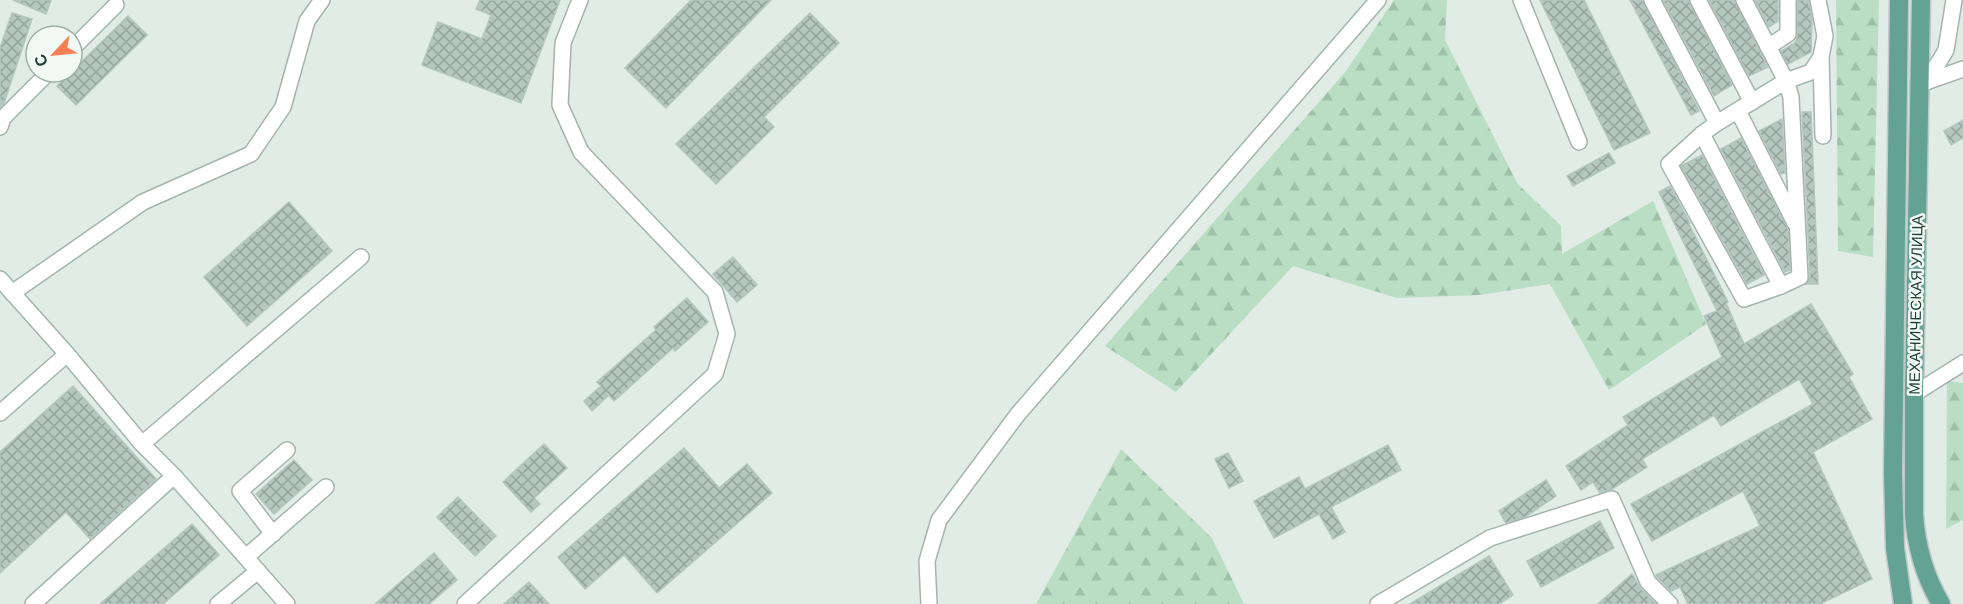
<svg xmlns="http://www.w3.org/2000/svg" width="1963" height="604" font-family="Helvetica,sans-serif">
<defs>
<pattern id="forest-firs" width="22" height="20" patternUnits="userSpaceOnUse" patternTransform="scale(1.5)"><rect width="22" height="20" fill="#b9dec4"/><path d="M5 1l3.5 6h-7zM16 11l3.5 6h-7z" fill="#9fc0a9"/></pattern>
<pattern id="building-cross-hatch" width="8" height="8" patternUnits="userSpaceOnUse" patternTransform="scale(1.5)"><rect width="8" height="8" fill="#b6c7c0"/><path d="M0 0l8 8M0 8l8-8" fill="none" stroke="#94a39d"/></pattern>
</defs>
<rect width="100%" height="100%" fill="#e1ece7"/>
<g fill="url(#forest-firs)">
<path d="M1394 0H1447L1445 40 1517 183 1561 226 1562 254 1653 201 1706 324 1609 390 1550 284 1480 295 1397 298 1293 266 1176 392 1105 346 1346 71Z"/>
<path d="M1836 0H1879L1873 257 1838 251Z"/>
<path d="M1947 381 1963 383V520L1946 529Z"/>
<path d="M1121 449 1212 538 1244 604H1036Z"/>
</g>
<g fill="url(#building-cross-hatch)" stroke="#b3c6bf" stroke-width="1.5">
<path d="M13 0H51L46 14Z"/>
<path d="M480 0H560L521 103 422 65 438 22 482 39 491 15 476 9Z"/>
<path d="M691 0H771L666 108 625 68Z"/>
<path d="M1540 0H1584L1650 133 1614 150Z"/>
<path d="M1630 0H1642L1699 111 1691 115Z"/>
<path d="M1663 0H1688L1732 85 1714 96Z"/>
<path d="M1709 0H1734L1768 67 1749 76Z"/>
<path d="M1755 0H1778V21L1769 27Z"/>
<path d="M1798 0H1808L1812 18 1811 52 1788 64 1781 51 1795 43 1797 38Z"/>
<path d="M12 13 32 19 4 103 0 107V48Z"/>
<path d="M810 13 839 43 764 117 774 127 716 184 676 144Z"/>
<path d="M128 16 147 35 76 105 57 86Z"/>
<path d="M1802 112H1811L1818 284H1806L1810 277Z"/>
<path d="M1782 119 1785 173 1781 174 1759 131Z"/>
<path d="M1963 120V138L1951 145 1944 131Z"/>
<path d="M1741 138 1788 229 1790 270 1785 272 1721 149Z"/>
<path d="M1609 153 1615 163 1573 186 1567 176Z"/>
<path d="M1702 155 1764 275 1747 284 1681 166Z"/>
<path d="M1670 186 1690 223 1689 224 1728 302 1726 303 1744 344 1811 304 1853 374 1849 377 1872 419 1813 452 1872 579 1820 604H1688L1680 587 1671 591 1656 576V575L1760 526 1743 491 1652 541 1631 504 1813 404 1799 379 1721 426 1714 415 1642 459 1647 467 1612 489 1600 493 1593 482 1581 490 1566 466 1628 425 1623 417 1722 357 1704 316 1717 311 1659 192Z"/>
<path d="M289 202 332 251 247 326 204 277Z"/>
<path d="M733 257 757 285 737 302 713 274Z"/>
<path d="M687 298 708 322 675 351 673 348 614 401 609 395 592 411 584 401 601 386 597 382 656 330 654 327Z"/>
<path d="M73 386 156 479 90 539 66 512 0 573V452Z"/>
<path d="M544 444 567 468 534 498 540 504 531 512 503 482Z"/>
<path d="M1388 445 1401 470 1331 507 1345 532 1333 539 1319 514 1274 538 1254 501 1299 477 1305 489Z"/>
<path d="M684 448 719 488 747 464 772 493 657 593 624 555 585 589 558 557Z"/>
<path d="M1228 453 1243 481 1229 488 1215 459Z"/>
<path d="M294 460 312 480 274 514 256 494Z"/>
<path d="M1546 480 1556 496 1525 517 1506 523 1499 511Z"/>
<path d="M458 497 496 536 475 556 437 517Z"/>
<path d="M1600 521 1614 548 1541 587 1527 561Z"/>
<path d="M192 524 219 555 163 604H100Z"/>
<path d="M434 553 457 580 429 604H375Z"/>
<path d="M1489 556 1513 595 1499 604H1410Z"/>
<path d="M1632 574 1641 589 1656 604H1598Z"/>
<path d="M529 582 549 604H504Z"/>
</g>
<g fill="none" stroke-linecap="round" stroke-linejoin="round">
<g stroke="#a4b4ae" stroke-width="18">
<g id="minor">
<path d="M1521 0 1579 142"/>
<path d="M1652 0 1717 123"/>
<path d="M1698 0 1752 102"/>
<path d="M1744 0 1786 81 1791 97 1800 277 1781 286 1744 299 1669 164 1702 134 1717 123 1786 81 1811 72 1821 57 1825 36 1818 0"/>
<path d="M1768 47 1788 34V0"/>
<path d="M72 49 116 5"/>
<path d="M1821 57 1823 136"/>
<path d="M1927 82 1946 50 1954 0"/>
<path d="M1923 83 1963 69"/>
<path d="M1738 111 1795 223"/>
<path d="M0 127 3 118 49 72"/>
<path d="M1702 134 1781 286"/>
<path d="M0 279 67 354 142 444 174 476 287 604"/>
<path d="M12 293 143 202 251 154 283 107 307 21 322 0"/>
<path d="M1914 394 1963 363"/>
<path d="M0 413 67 354"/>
<path d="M142 444 361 257"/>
<path d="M273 534 240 491 287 450"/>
<path d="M246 557 326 487"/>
<path d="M33 604 174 476"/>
<path d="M218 604 258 571"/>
<path d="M465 604 715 374 727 334 715 292 581 152 560 105 563 43 580 0"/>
<path d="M929 604 927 561 939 520 1018 414 1378 0"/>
<path d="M1378 604 1490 538 1612 499 1648 582 1670 604"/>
</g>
</g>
<g stroke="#c1c9c7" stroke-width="21">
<g id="major">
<path d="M1899 0 1893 473 1895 548 1903 604"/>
<path d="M1921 0 1914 394V514C1916 545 1925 577 1941 604"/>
</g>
</g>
<use href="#minor" stroke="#fff" stroke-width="15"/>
<use href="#major" stroke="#64a394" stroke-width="18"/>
</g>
<g text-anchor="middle" stroke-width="5" stroke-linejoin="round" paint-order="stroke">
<g font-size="15" fill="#213e36" stroke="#f2f9f5">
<text transform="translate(1916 305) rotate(-89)" y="5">МЕХАНИЧЕСКАЯ УЛИЦА</text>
</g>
</g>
<g transform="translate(54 54) rotate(244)"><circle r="28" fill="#f2f9f5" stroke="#9eaea9" stroke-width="1.5"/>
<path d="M0-4.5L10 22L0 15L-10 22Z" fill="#f67f55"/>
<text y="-9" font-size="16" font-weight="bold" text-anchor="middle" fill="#213e36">С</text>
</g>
</svg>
